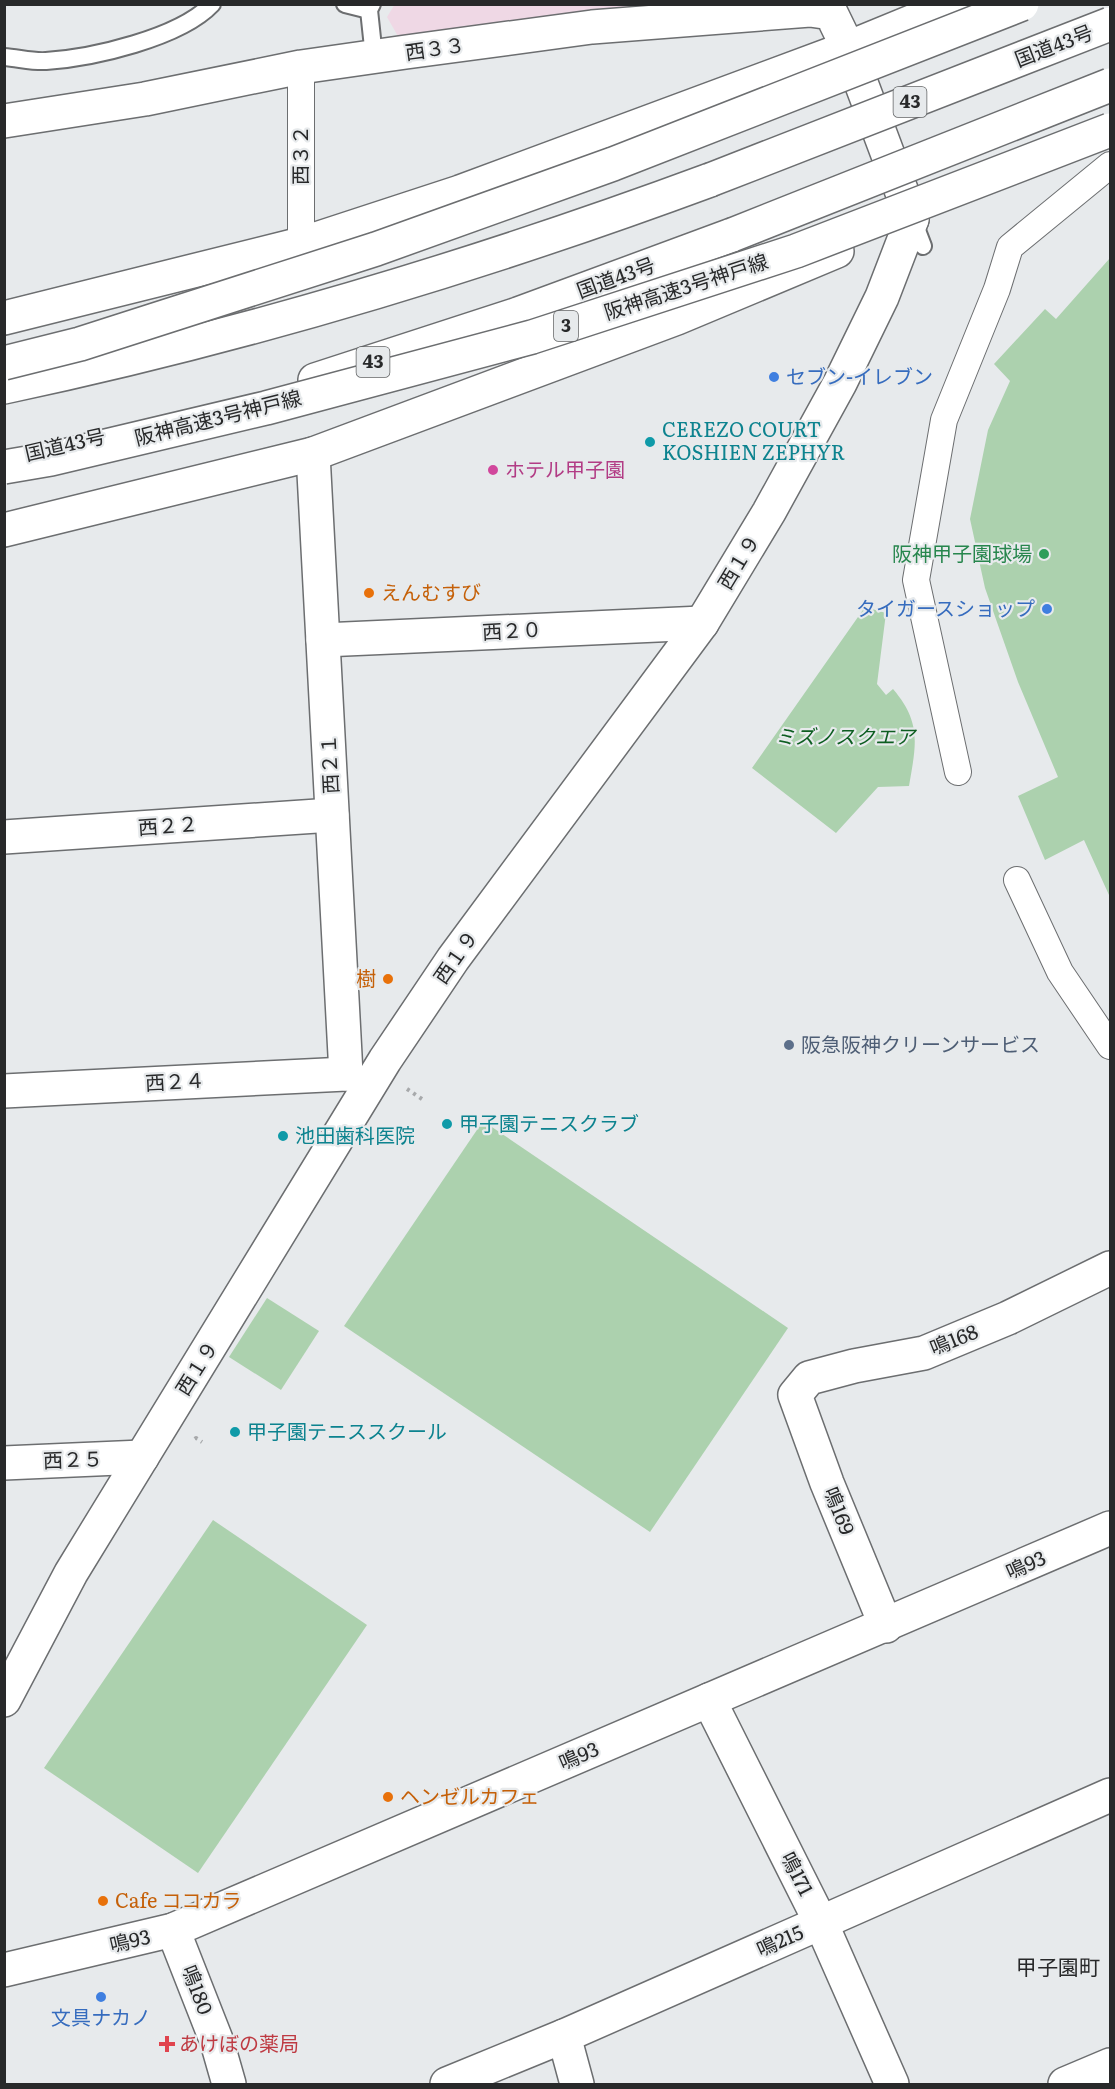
<svg xmlns="http://www.w3.org/2000/svg" width="1115" height="2089" font-family="Literata,'Noto Sans JP',serif">
<rect width="100%" height="100%" fill="#e7eaec"/>
<path fill="#efd8e5" d="M395 4 701 5 399 38 387 17Z"/>
<g fill="#acd1ae">
<path d="M1110 258V895H1109L1084 840 1045 860 1018 796 1058 777 1018 682 985 588 970 519 988 430 1010 381 994 364 1045 309 1056 319Z"/>
<path d="M865 607 886 613 877 684 886 695 893 689C922 723 916 745 909 786L878 787 836 833 752 768Z"/>
<path d="M483 1121 788 1328 650 1532 344 1326Z"/>
<path d="M267 1298 319 1331 281 1390 229 1357Z"/>
<path d="M213 1520 367 1625 198 1873 44 1768Z"/>
</g>
<g fill="none" stroke-linecap="round" stroke-linejoin="round">
<g stroke="#6c6e70" stroke-width="20">
<g id="service">
<path d="M345 4 369 10"/>
<path d="M372 4 369 10 374 57"/>
<path d="M4 57C18 58 33 62 46 61 92 58 180 38 212 4"/>
<path d="M913 220 923 246"/>
</g>
</g>
<g stroke="#6c6e70" stroke-width="28">
<g id="pedestrian">
<path d="M301 244V67"/>
<path d="M958 772 916 580 944 420 997 289 1010 247 1110 165"/>
<path d="M1017 880 1060 972 1110 1046"/>
</g>
</g>
<g stroke="#6c6e70" stroke-width="36">
<g id="minor">
<path d="M4 121 145 99 301 67 406 52 592 27 810 10 831 13 848 48"/>
<path d="M313 454 346 1074"/>
<path d="M323 640 702 623"/>
<path d="M4 837 332 815"/>
<path d="M4 1091 346 1074"/>
<path d="M4 1463 142 1457"/>
<path d="M886 1626 827 1483 795 1395 809 1378 854 1366 924 1353 1008 1318 1110 1268"/>
<path d="M4 1700 71 1573 385 1060 453 959 702 623 769 512 840 383 882 297 912 219"/>
<path d="M709 1700 821 1923 892 2084"/>
<path d="M173 1930 217 2042 229 2084"/>
<path d="M564 2036 577 2084"/>
<path d="M447 2084 564 2036 1110 1795"/>
<path d="M1065 2084 1110 2065"/>
</g>
</g>
<g stroke="#6c6e70" stroke-width="36">
<g id="tertiary">
<path d="M848 48 912 219"/>
<path d="M4 1970 173 1930 1110 1528"/>
</g>
</g>
<g stroke="#6c6e70" stroke-width="36">
<g id="trunk">
<path d="M4 318 301 244 460 192 848 48 955 4"/>
<path d="M315 380 518 314 732 235"/>
<path d="M4 387C245 336 480 265 710 180"/>
<path d="M4 530 313 454 677 318 837 251"/>
</g>
</g>
<g stroke="#a7a9ab" stroke-width="4" stroke-dasharray="3 4.5" stroke-linecap="butt">
<path d="M407 1089 422 1099"/>
<path d="M195 1439 196 1438 202 1442"/>
</g>
<use href="#service" stroke="#fff" stroke-width="16"/>
<use href="#pedestrian" stroke="#fff" stroke-width="26"/>
<use href="#minor" stroke="#fff" stroke-width="33"/>
<use href="#tertiary" stroke="#fff" stroke-width="33"/>
<use href="#trunk" stroke="#fff" stroke-width="33"/>
<g stroke="#6c6e70" stroke-width="36" stroke-linecap="butt">
<g id="trunk-bridge">
<path d="M710 180 1110 24"/>
<path d="M732 235 1110 85"/>
</g>
</g>
<g stroke="#6c6e70" stroke-width="36" stroke-linecap="butt">
<g id="motorway-bridge">
<path d="M4 363 80 344 376 249 613 164 1022 4"/>
<path d="M4 467 51 459 266 408 532 337 796 251 1110 130"/>
</g>
</g>
<use href="#trunk-bridge" stroke="#fff" stroke-width="33"/>
<use href="#motorway-bridge" stroke="#fff" stroke-width="33"/>
</g>
<g fill="#3f7fe0" stroke="#e7eaec" stroke-width="2">
<circle cx="774" cy="377" r="6"/>
<circle cx="1047" cy="609" r="6"/>
<circle cx="101" cy="1997" r="6"/>
</g>
<g fill="#0f9aa8" stroke="#e7eaec" stroke-width="2">
<circle cx="650" cy="442" r="6"/>
<circle cx="447" cy="1124" r="6"/>
<circle cx="283" cy="1136" r="6"/>
<circle cx="235" cy="1432" r="6"/>
</g>
<circle fill="#d1479c" stroke="#e7eaec" stroke-width="2" cx="493" cy="470" r="6"/>
<circle fill="#2e9e5b" stroke="#e7eaec" stroke-width="2" cx="1044" cy="554" r="6"/>
<g fill="#e8710a" stroke="#e7eaec" stroke-width="2">
<circle cx="369" cy="593" r="6"/>
<circle cx="388" cy="979" r="6"/>
<circle cx="388" cy="1797" r="6"/>
<circle cx="103" cy="1901" r="6"/>
</g>
<circle fill="#5c6f8a" stroke="#e7eaec" stroke-width="2" cx="789" cy="1045" r="6"/>
<path fill="#e0444e" stroke="#e7eaec" stroke-width="2" d="M164 2035h6v6h6v6h-6v6h-6v-6h-6v-6h6z"/>
<g text-anchor="middle" stroke-width="4.5" stroke-linejoin="round" paint-order="stroke">
<g fill="#e7eaec" stroke="#616364" stroke-width="1.5">
<rect x="893.5" y="87" width="33" height="30" rx="4.5"/>
<rect x="554" y="311" width="24" height="30" rx="4.5"/>
<rect x="356.5" y="347" width="33" height="30" rx="4.5"/>
</g>
<g font-size="18" font-weight="bold" fill="#28292a">
<text x="910" y="108">43</text>
<text x="566" y="332">3</text>
<text x="373" y="368">43</text>
</g>
<g font-size="20" fill="#28292a" stroke="#e7eaec">
<text transform="translate(1054 46) rotate(-21)" y="7">国道43号</text>
<text transform="translate(435 49) rotate(-8)" y="7">西３３</text>
<text transform="translate(301 155) rotate(-90)" y="7">西３２</text>
<text transform="translate(616 278) rotate(-20)" y="7">国道43号</text>
<text transform="translate(686 287) rotate(-18)" y="7">阪神高速3号神戸線</text>
<text transform="translate(218 418) rotate(-14)" y="7">阪神高速3号神戸線</text>
<text transform="translate(65 445) rotate(-13)" y="7">国道43号</text>
<text transform="translate(739 562) rotate(-59)" y="7">西１９</text>
<text transform="translate(512 631) rotate(-3)" y="7">西２０</text>
<text transform="translate(330 764) rotate(-93)" y="7">西２１</text>
<text transform="translate(168 826) rotate(-4)" y="7">西２２</text>
<text transform="translate(456 957) rotate(-55)" y="7">西１９</text>
<text transform="translate(175 1082) rotate(-3)" y="7">西２４</text>
<text transform="translate(954 1340) rotate(-22)" y="7">鳴168</text>
<text transform="translate(197 1368) rotate(-58)" y="7">西１９</text>
<text transform="translate(73 1460) rotate(-2)" y="7">西２５</text>
<text transform="translate(839 1511) rotate(68)" y="7">鳴169</text>
<text transform="translate(1026 1565) rotate(-24)" y="7">鳴93</text>
<text transform="translate(579 1756) rotate(-23)" y="7">鳴93</text>
<text transform="translate(797 1874) rotate(63)" y="7">鳴171</text>
<text transform="translate(130 1941) rotate(-13)" y="7">鳴93</text>
<text transform="translate(780 1941) rotate(-24)" y="7">鳴215</text>
<text transform="translate(197 1990) rotate(69)" y="7">鳴180</text>
</g>
<g font-size="20" fill="#366cbe" stroke="#e7eaec" text-anchor="start">
<text x="786" y="384">セブン-イレブン</text>
<text x="1035" y="616" text-anchor="end">タイガースショップ</text>
<text x="101" y="2025" text-anchor="middle">文具ナカノ</text>
</g>
<g font-size="20" fill="#0d838f" stroke="#e7eaec" text-anchor="start">
<text x="662" y="437">CEREZO COURT<tspan x="662" dy="23">KOSHIEN ZEPHYR</tspan></text>
<text x="459" y="1131">甲子園テニスクラブ</text>
<text x="295" y="1143">池田歯科医院</text>
<text x="247" y="1439">甲子園テニススクール</text>
</g>
<g font-size="20" fill="#b23c85" stroke="#e7eaec" text-anchor="start">
<text x="505" y="477">ホテル甲子園</text>
</g>
<g font-size="20" fill="#27864d" stroke="#e7eaec" text-anchor="end">
<text x="1032" y="561">阪神甲子園球場</text>
</g>
<g font-size="20" fill="#c56008" stroke="#e7eaec" text-anchor="start">
<text x="381" y="600">えんむすび</text>
<text x="376" y="986" text-anchor="end">樹</text>
<text x="400" y="1804">ヘンゼルカフェ</text>
<text x="115" y="1908">Cafe ココカラ</text>
</g>
<g font-size="20" font-style="italic" fill="#0d5e21" stroke="#e7eaec">
<text x="845" y="744">ミズノスクエア</text>
</g>
<g font-size="20" fill="#4e5e75" stroke="#e7eaec" text-anchor="start">
<text x="801" y="1052">阪急阪神クリーンサービス</text>
</g>
<g font-size="20" fill="#be3a42" stroke="#e7eaec" text-anchor="start">
<text x="179" y="2051">あけぼの薬局</text>
</g>
<g font-size="21" fill="#28292a" stroke="#e7eaec">
<text x="1058" y="1975">甲子園町</text>
</g>
</g>
<rect width="1115" height="2089" fill="none" stroke="#28292a" stroke-width="12"/>
</svg>
